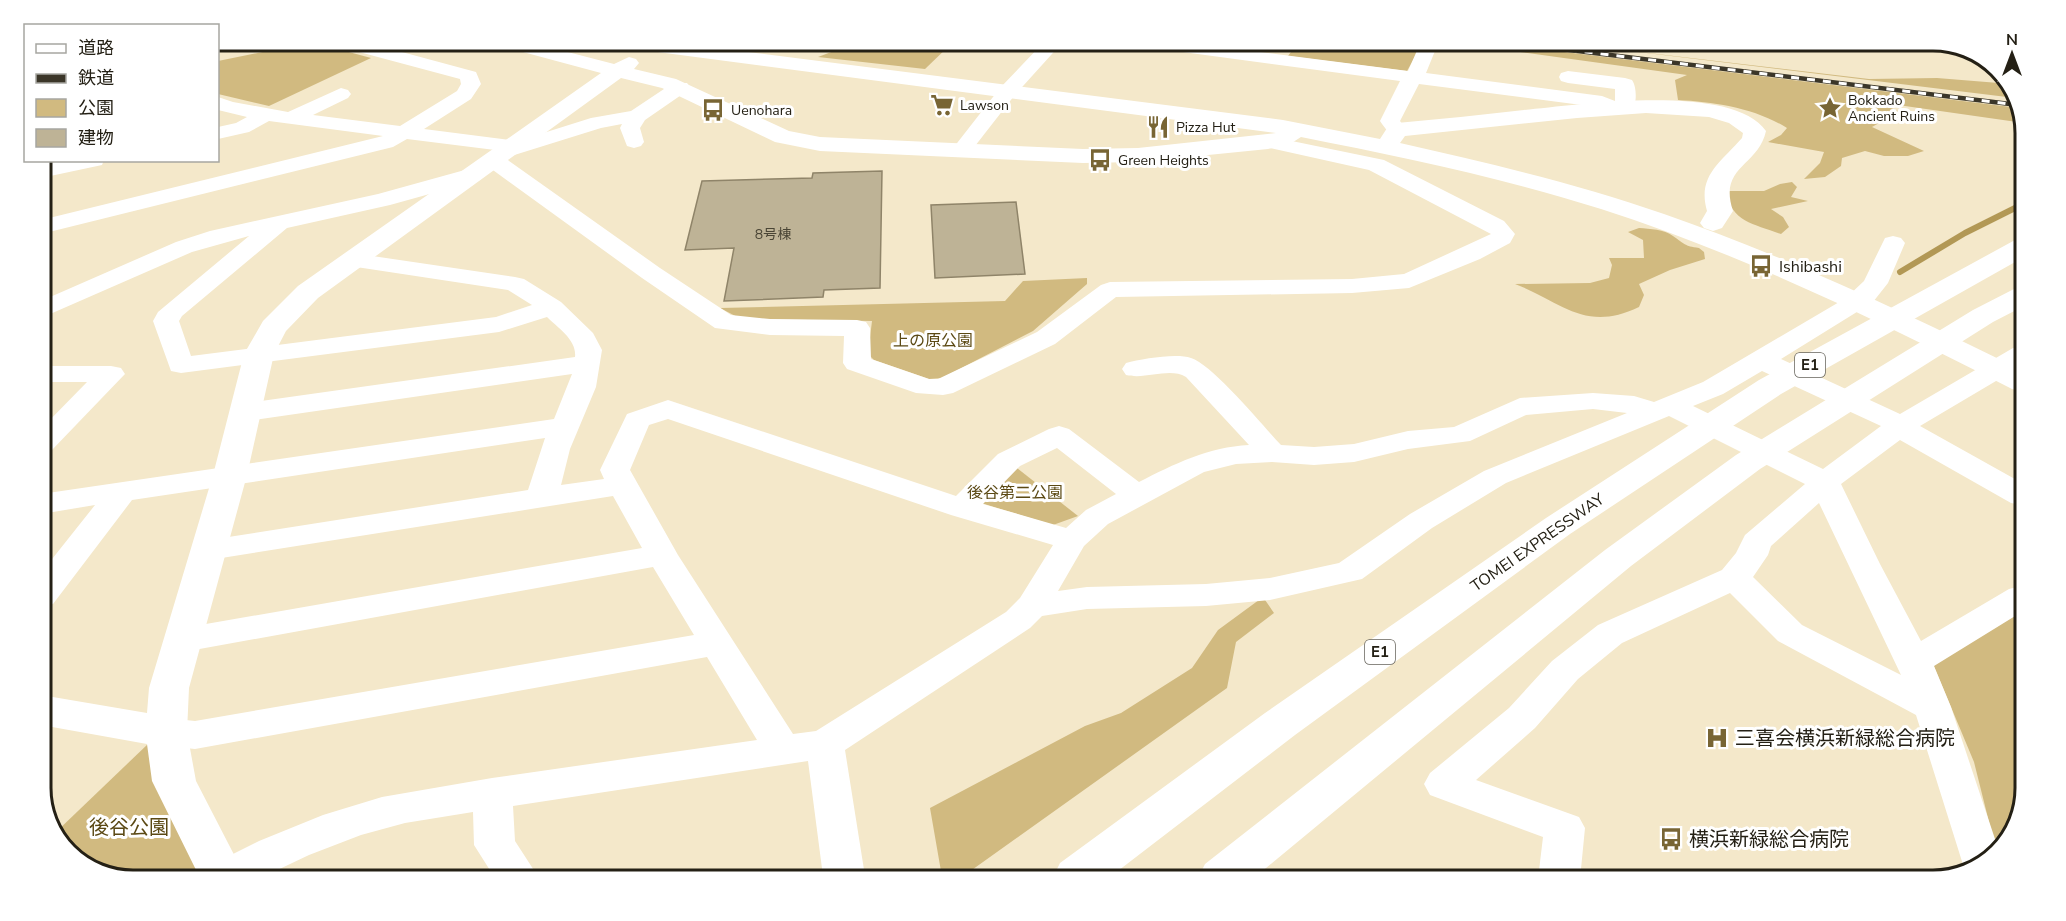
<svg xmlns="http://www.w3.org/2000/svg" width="2066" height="921" font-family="'Nunito Sans','Noto Sans JP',sans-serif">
<rect width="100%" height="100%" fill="#f4e8ca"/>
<g fill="#d1ba80">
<path d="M312 42 371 58 269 106 218 94V61Z"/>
<path d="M855 43 951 44 925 69 818 57Z"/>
<path d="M1296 45 1420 46H1421L1407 71 1288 56Z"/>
<path d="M1476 46H1516L2019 108 2024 123 1877 102 1898 111 1901 118 1879 123 1872 127 1924 151 1908 156H1884L1865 151 1842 158 1841 166 1825 177 1804 179 1820 163 1824 152 1768 142 1781 135 1787 128C1755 108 1714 102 1678 100L1675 80 1687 75Z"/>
<path d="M1589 46 1869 79 1937 78 2011 84 2015 98Z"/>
<path d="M1792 182 1797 187 1791 197 1808 201 1771 209 1783 217 1789 227 1781 234C1754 224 1731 222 1726 191H1764L1780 184Z"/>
<path d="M1639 228C1650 229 1664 229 1673 236 1685 244 1684 246 1699 248L1704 252 1705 259 1670 270 1639 284 1644 295 1639 307C1585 333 1562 302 1515 284L1590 283 1609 278 1612 265 1609 258H1644L1643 240 1628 232Z"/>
<path d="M1087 278V284L1033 331 942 378 929 379 874 360 868 354 872 321 741 319 720 308 1005 301 1023 281Z"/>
<path d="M1012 464 1078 516 1053 525 981 503Z"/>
<path d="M1263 597 1274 613 1236 642 1227 688 962 877H942L930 808 1085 726 1121 713 1192 668 1218 630Z"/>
<path d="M2020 612 2018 824 1996 850 1974 762 1933 664Z"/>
<path d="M149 743 201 874 97 873 56 840 54 834Z"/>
</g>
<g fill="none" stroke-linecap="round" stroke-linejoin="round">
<path stroke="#b29855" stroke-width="6" d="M1900 272 1965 233 2025 203"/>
</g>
<g fill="#beb396" stroke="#8f8469" stroke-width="1.5">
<path d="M882 171 880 288 824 290 823 297 724 301 734 248 685 250 702 181 812 178 813 173Z"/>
<path d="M1016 202 1025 274 935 278 931 205Z"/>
</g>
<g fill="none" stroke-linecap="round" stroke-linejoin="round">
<g fill="#fff" fill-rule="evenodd">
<path d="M330 41H361L476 72 481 84 471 99 424 129 518 141 591 118 631 111 673 83H687L690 87 687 91 645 120 640 128 644 142 641 146 634 148 627 146 620 128 622 124 601 128 505 158 660 268 731 315 770 319 857 320 866 322 870 328 871 359 929 379H938L1037 332 1101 285 1110 282 1352 279 1404 274 1491 234 1369 170 1261 146 1258 142 1261 138 1268 136 1384 160 1504 221 1515 234 1510 243 1480 259 1409 288 1352 293 1116 297 1055 344 953 393 943 395 916 393 847 369 843 363 844 336 770 335 715 328 642 278 486 165 483 160 486 155 495 154V150L407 139 393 147 41 234V220L383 136 269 121 249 132 218 139V127L236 123 247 117 218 110V97L233 102 288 112 341 88 348 90 351 94 348 98 313 115 400 126 457 91 461 84 460 79 333 45Z"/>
<path d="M1042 44H1061L1014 96 968 155 961 157 954 155 951 151 954 147 1000 88Z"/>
<path d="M1159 45H1207L1408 71 1419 46H1437L1426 73 1602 96 1615 101V89L1568 83 1561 81 1559 77 1561 73 1568 71 1625 78 1632 80C1637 87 1637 104 1632 111L1614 114 1597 107 1419 84 1400 121 1407 130 1404 134C1391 138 1387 131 1380 121L1400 81 1168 50 1162 49Z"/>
<path d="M63 160H104L102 165 41 178V166Z"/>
<path d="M472 168 480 170 483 175 480 180 390 205 287 228 182 316 179 321 191 356 496 317 532 305 508 290 343 265 340 260 343 255 352 253 515 277 524 279 561 302 593 333 602 350 596 387 570 449 561 485 604 479 600 470 627 414 668 400 956 496 998 454 1049 429 1059 426 1069 429 1139 482C1174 464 1209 447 1249 445L1186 377C1169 367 1146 380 1126 375L1122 369 1126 363C1142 359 1176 353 1191 358 1213 365 1262 425 1281 445L1314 447 1354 444 1408 431 1454 427 1520 398 1593 393 1634 396 1654 402 1703 382 1846 298 1864 281 1885 238 1893 236 1901 238 1905 243 1888 283 1873 302 1781 359 1900 414 2013 348 2023 346V365L1920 426 2022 483V505L2011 503 1900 440 1841 484 1880 564 1921 641 2009 589 2021 586 2020 613 1934 666 1951 707 1998 848 1985 865 1965 871 1916 715 1778 641 1730 593 1622 643 1578 679 1535 728 1476 780 1579 817 1585 828 1580 879H1538L1543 837 1430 795 1424 784 1430 773 1509 708 1552 661 1598 625 1722 570 1736 553 1745 535 1805 484 1669 416 1506 483 1432 528 1362 579 1270 600 1206 606 1087 609 1042 616 1030 628 845 750 865 876H823L808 761 513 806 515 841 537 875H493L474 845 473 812 405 823 361 835 309 855 269 874H211L217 862 259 841 323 815 382 797 492 778 757 740 707 657 195 749 166 746 153 742 147 732 153 722 166 718 195 721 694 635 653 567 183 652 171 649 165 640 171 631 183 628 642 548 613 496 209 560 197 557 193 550 197 543 209 540 528 490 545 438 132 500 53 604 41 607V573L95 505 41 514V494L554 419 572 374 247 421 237 418 233 412 237 406 247 403 575 357C577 340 558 328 547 317L499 332 181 373 171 371 153 321 158 312 249 236 192 252 41 318V301L176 242 210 231 378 194ZM1762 371 1881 426 1823 469 1693 406 1723 394ZM1593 409 1627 413 1484 471 1410 514 1339 563 1270 578 1206 584 1087 587 1058 591 1084 546 1108 524 1204 472 1236 464 1272 462 1314 465 1354 462 1408 449 1470 441 1526 415ZM668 419 951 515 1053 545 1020 598 1006 612 816 731 793 734 678 555 630 470 649 425ZM1057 448 1116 494 1086 510 1066 528 983 504 1020 466ZM1819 503 1901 675 1802 625 1753 577 1768 555 1771 546Z"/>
<path d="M41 366H111L121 368 125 374 51 451 41 454V429L87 382H41Z"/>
</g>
<path fill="#fff" fill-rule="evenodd" d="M498 42H529L614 64 629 57 636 59 639 63 634 69 676 79 789 131 820 137 1083 149 1138 148 1276 133 627 48 620 46 617 42 678 43 1283 120 1380 139 1389 125 1397 123C1439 119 1482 115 1524 110 1577 105 1732 82 1766 131 1758 167 1718 166 1733 211L1722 228 1713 231 1704 228 1700 223 1707 211C1697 176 1720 163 1742 138L1743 133 1729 123 1709 117 1646 113 1577 118 1405 136 1400 143C1489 163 1578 184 1664 214 1788 257 1906 313 2023 371V392L2012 389C1879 321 1744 255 1601 209 1503 178 1402 157 1301 137L1290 144 1268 149 1138 162 1083 163 820 151 775 142 662 88 621 78 318 298 286 331 274 354 247 475 189 688 187 732 196 781 244 874H198L152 781 147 744 41 725V695L147 713 149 688 213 475 244 354 263 321 298 286 601 73 501 46Z"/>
<g fill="#fff" fill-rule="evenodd">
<path d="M2024 238V257L1781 394 1570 534 1295 735 1110 877H1053L1060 863 1265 713 1546 518 1759 380 2015 240Z"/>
<path d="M2024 287V306L1993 322 1760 469 1631 566 1254 878H1198L1205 864 1605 550 1736 455 1973 310 2014 289Z"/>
</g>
<g stroke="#3b3629" stroke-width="4.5">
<path id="rail" d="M1537 46 2018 105"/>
</g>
<use href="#rail" stroke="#fff" stroke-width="3" stroke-dasharray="8" stroke-linecap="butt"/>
</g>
<defs>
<g id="supermarket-bare" transform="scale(1.8)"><path d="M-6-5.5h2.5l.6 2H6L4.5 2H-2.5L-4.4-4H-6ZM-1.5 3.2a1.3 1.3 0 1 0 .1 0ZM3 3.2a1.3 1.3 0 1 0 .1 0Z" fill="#786534" stroke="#fff" stroke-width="2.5" paint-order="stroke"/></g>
<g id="sight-bare" transform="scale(1.8)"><path d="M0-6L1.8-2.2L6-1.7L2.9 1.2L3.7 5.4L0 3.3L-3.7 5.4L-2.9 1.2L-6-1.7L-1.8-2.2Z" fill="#786534" stroke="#fff" stroke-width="2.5" paint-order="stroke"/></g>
<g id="bus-bare" transform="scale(1.8)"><path d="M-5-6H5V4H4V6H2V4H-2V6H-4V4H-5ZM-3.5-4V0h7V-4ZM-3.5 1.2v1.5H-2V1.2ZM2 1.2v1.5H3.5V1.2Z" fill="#786534" stroke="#fff" stroke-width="2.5" paint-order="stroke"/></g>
<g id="restaurant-bare" transform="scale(1.8)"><path d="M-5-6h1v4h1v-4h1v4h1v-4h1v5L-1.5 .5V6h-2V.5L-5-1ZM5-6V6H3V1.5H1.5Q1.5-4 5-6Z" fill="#786534" stroke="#fff" stroke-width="2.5" paint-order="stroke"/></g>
<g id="hospital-bare" transform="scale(1.8)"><path d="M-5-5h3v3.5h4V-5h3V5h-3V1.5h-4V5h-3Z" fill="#786534" stroke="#fff" stroke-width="2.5" paint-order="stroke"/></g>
</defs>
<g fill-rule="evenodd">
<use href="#supermarket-bare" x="942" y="105"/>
<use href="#sight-bare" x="1830" y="108"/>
<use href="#bus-bare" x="713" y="110"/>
<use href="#restaurant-bare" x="1158" y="127"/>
<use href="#bus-bare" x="1100" y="160"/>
<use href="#bus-bare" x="1761" y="266"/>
<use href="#hospital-bare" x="1717" y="738"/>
<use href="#bus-bare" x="1671" y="839"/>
</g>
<g text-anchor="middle" stroke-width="6" stroke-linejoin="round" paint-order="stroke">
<g font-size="14" fill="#242015" stroke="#fff" text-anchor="start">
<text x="1848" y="105">Bokkado<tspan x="1848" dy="16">Ancient Ruins</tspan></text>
<text x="960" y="110">Lawson</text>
<text x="731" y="115">Uenohara</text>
<text x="1176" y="132">Pizza Hut</text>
<text x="1118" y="165">Green Heights</text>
</g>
<g font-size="14" fill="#4a4535">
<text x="773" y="239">8号棟</text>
</g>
<g fill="#fff" stroke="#66635b" stroke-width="1.5">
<rect x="1795" y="353" width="30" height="24" rx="4.5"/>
<rect x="1365" y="640" width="30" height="24" rx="4.5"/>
</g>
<g font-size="15" font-weight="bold" fill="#242015">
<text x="1810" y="370">E1</text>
<text x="1380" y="657">E1</text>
</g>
<g font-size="16" fill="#242015" stroke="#fff" text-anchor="start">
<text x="1779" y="272">Ishibashi</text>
</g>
<g font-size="16" fill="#5b4914" stroke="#fff">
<text x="933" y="346">上の原公園</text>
<text x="1015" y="498">後谷第二公園</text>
</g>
<g font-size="16" fill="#242015" stroke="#fff">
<text transform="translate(1537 542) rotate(-35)" y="6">TOMEI EXPRESSWAY</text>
</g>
<g font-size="20" fill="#242015" stroke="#fff" text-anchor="start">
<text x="1735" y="745">三喜会横浜新緑総合病院</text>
<text x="1689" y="846">横浜新緑総合病院</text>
</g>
<g font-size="20" fill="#5b4914" stroke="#fff">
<text x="129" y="834">後谷公園</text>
</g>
</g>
<path d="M0 0H2066V921H0ZM133 51H1933A82 82 0 0 1 2015 133V788A82 82 0 0 1 1933 870H133A82 82 0 0 1 51 788V133A82 82 0 0 1 133 51Z" fill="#fff" fill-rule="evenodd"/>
<path fill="none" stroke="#242015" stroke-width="3" d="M133 51H1933A82 82 0 0 1 2015 133V788A82 82 0 0 1 1933 870H133A82 82 0 0 1 51 788V133A82 82 0 0 1 133 51Z"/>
<rect x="24" y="24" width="195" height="138" fill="#ffffff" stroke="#a7a6a1" stroke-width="1.5"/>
<rect x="36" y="44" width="30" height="9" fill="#ffffff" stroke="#a7a6a1" stroke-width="1.5"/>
<text x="78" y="54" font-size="18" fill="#242015">道路</text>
<rect x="36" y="74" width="30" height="9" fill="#3b3629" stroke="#a7a6a1" stroke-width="1.5"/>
<text x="78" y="84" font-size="18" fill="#242015">鉄道</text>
<rect x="36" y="99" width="30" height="18" fill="#d1ba80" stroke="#a7a6a1" stroke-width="1.5"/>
<text x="78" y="114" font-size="18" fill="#242015">公園</text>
<rect x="36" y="129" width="30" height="18" fill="#beb396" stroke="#a7a6a1" stroke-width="1.5"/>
<text x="78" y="144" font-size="18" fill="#242015">建物</text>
<g transform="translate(2012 54)" stroke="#ffffff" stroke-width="4.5" paint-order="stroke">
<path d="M0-4.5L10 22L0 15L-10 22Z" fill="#242015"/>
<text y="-9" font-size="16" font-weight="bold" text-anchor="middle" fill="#242015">N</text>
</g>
</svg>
